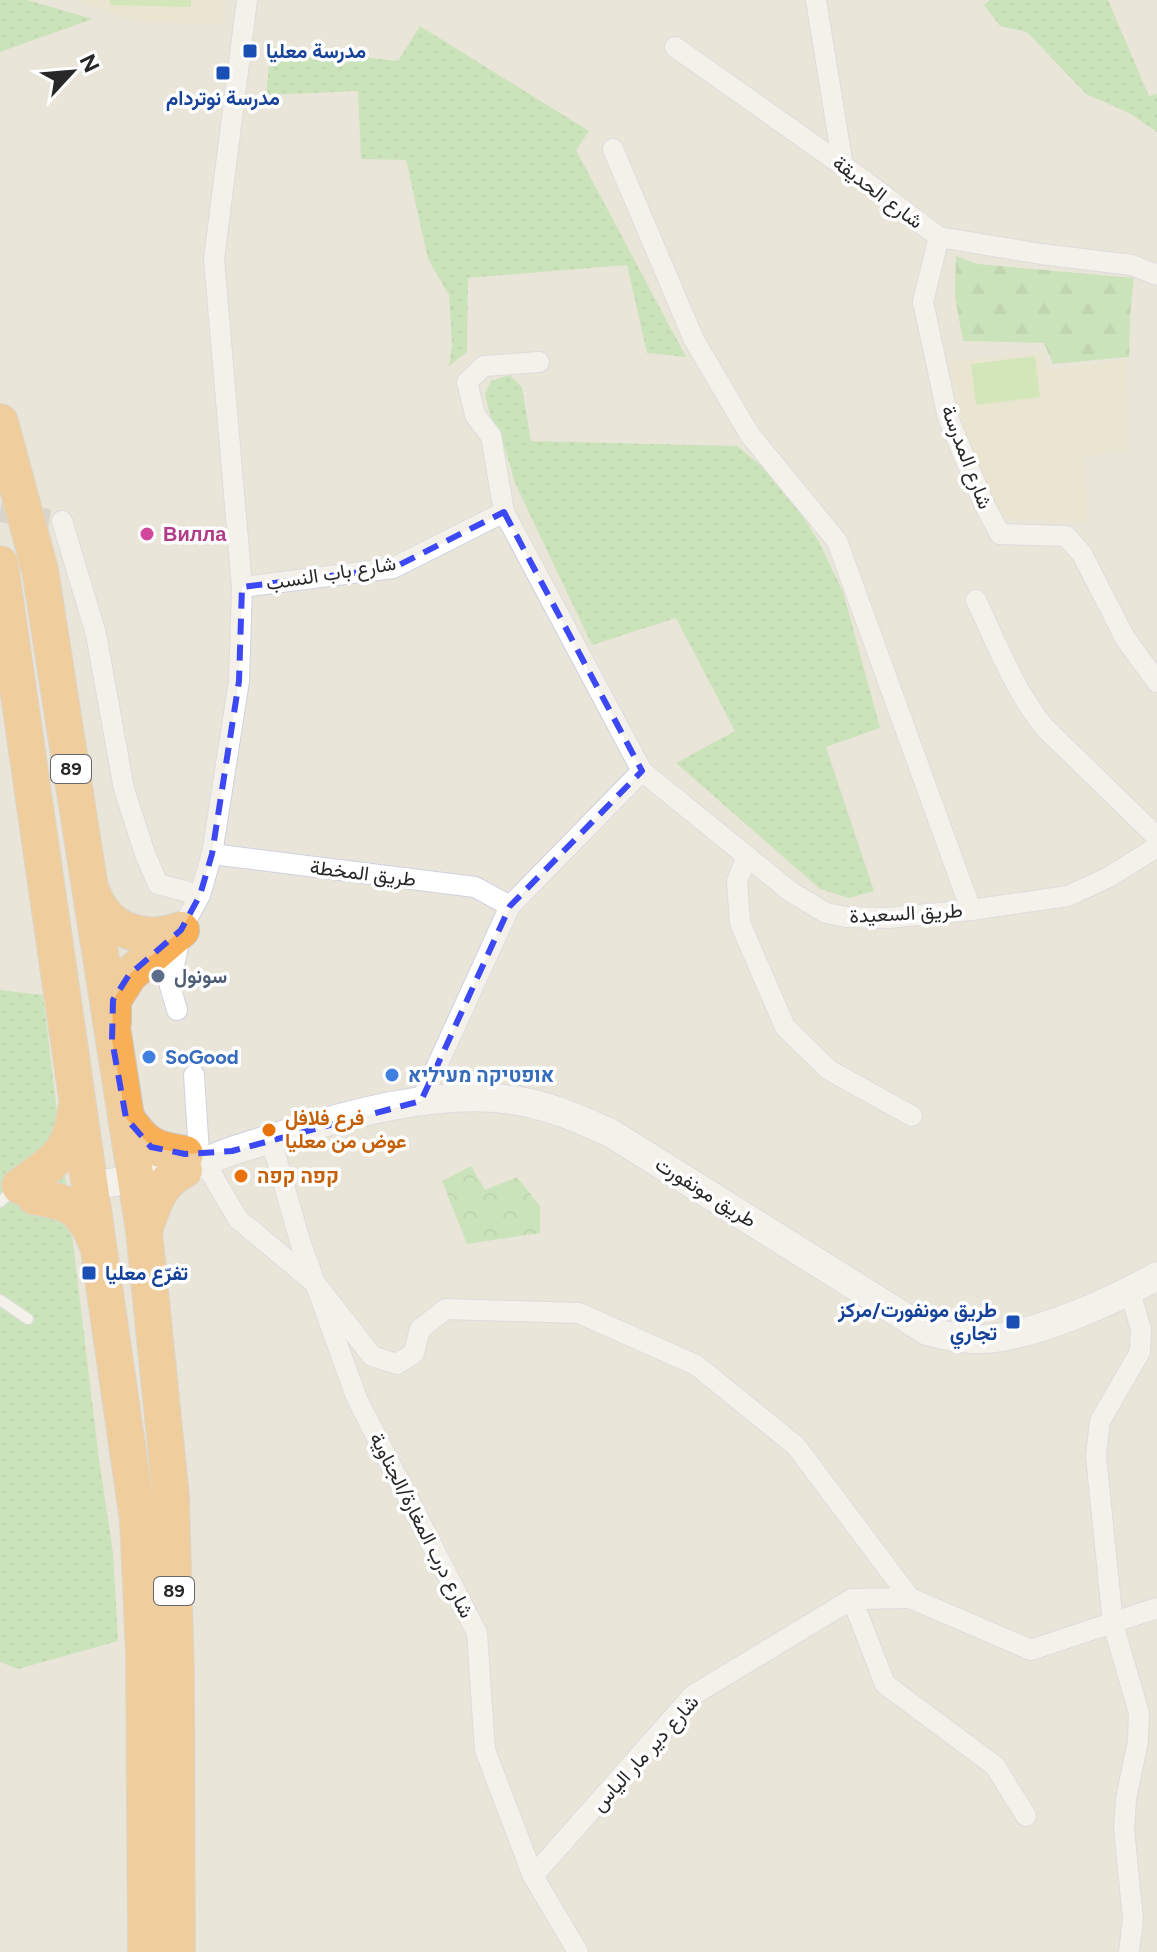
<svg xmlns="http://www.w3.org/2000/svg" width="1157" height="1952" font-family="Figtree,Vazirmatn,Heebo,sans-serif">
<defs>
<pattern id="grass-dots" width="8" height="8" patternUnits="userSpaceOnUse" patternTransform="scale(2)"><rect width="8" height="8" fill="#a7e096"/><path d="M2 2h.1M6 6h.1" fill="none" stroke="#90c081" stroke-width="1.8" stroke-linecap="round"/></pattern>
<pattern id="forest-firs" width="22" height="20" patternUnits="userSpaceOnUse" patternTransform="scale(2)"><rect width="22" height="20" fill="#a7e096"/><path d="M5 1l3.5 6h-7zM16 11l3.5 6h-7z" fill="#90c081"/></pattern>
<pattern id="park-crowns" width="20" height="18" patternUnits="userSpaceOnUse" patternTransform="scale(2)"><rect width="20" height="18" fill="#a7e096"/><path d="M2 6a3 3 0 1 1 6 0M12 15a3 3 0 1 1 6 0" fill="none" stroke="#90c081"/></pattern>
</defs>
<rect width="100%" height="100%" fill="#eae5d9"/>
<g fill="#ece4c8">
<path d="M73 0H227L222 25 135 21Z"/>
<path d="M1043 354 1046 370 1126 359 1129 450 1085 456 1086 523 997 518 963 428 950 361Z"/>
</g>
<g fill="url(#grass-dots)">
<path d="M0 0H27L93 19 0 52Z"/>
<path d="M990 0H1108L1149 96 1157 94V132L1129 113 1086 94 1027 32 1000 26 984 5Z"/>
<path d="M420 26 589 131 576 150 686 357 647 353 627 265 468 278 467 352 449 366 452 344 449 295 428 259 406 160 361 159 358 91 266 95 271 47 398 61Z"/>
<path d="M510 375 522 387 531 441 737 446 780 481 819 542 843 592 880 728 826 747 874 891 849 898 820 889 676 763 735 731 676 618 592 645 515 483 502 439 490 415 485 394 491 381Z"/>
<path d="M0 990 43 995 99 1459 113 1553 118 1641 18 1669 0 1662Z"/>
</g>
<path fill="url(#forest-firs)" d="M956 256 978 264 1134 278 1130 315 1129 357 1053 364 1044 343 963 341 955 296Z"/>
<path fill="url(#park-crowns)" d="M471 1166 485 1190 517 1177 540 1206V1233L467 1244 442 1181Z"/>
<g fill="#b9e792">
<path d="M110 0H191V7L110 5Z"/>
<path d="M1035 356 1040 397 976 405 971 364Z"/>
</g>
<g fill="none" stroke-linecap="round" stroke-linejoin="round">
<path stroke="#c3bfb6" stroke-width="20" stroke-dasharray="20 10" stroke-linecap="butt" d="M0 512 62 521"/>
<g stroke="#cfd0e0" stroke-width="12">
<g id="lane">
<path d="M0 1202 14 1189"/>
<path d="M0 1300 28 1319"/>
</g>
</g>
<g stroke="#cfd0e0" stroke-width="22">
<g id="street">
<path d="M816 0 843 166"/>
<path d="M675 47 862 179 939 237 1041 254 1132 265 1157 275"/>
<path d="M613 149 694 340 750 435 837 541 971 910"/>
<path d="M939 237 923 302 948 418 984 504 1000 534 1066 536 1082 554 1125 638 1157 682"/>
<path d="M539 362 484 366 467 382 475 415 491 436 504 512 642 771 791 892 826 913 846 917 887 918 971 910 1068 896 1109 877 1157 847"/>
<path d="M62 521 96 634 124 789 145 854 158 884 200 895"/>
<path d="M242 587 393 568 504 512"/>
<path d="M976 600C997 644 1014 690 1045 728L1157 837"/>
<path d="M212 854 475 887 510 906"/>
<path d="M747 856 737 881 740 923 785 1027 829 1070 912 1116"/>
<path d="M177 1010 170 986 181 930 200 895 212 854 239 681 242 587 214 259 247 0"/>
<path d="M194 1075 199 1153"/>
<path d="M421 1101 510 906 642 771"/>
<path d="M271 1140 300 1241 357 1399 477 1633 485 1750 533 1876 578 1952"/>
<path d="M205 1163 238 1219 316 1284 372 1356 397 1364 414 1353 420 1329 446 1309 579 1313 696 1365 796 1446 910 1598 1031 1650 1157 1608"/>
<path d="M852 1599 885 1684 995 1766 1026 1816"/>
<path d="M533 1876 693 1695 852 1599 910 1598"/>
<path d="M1129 1952 1133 1919 1124 1829 1126 1799 1138 1741 1139 1713 1113 1624 1096 1456 1100 1421 1140 1352 1141 1329 1130 1292"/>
</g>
</g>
<g stroke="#cfd0e0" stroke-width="30">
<path id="secondary" d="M91 1186C122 1180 156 1178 187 1169 202 1164 217 1156 232 1151 321 1123 436 1082 529 1103 557 1109 583 1121 609 1132L927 1331C945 1336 963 1340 982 1339 1033 1337 1113 1301 1157 1276"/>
</g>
<g stroke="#c7c7c7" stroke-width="38">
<g id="highway">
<path d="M0 422 40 570 144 1231 171 1497 176 1674 177 1952"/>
<path d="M0 564 138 1521 144 1654 146 1952"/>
<path d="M92 892C106 931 143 943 181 930"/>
<path d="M113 1022V1000L129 975 181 930"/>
<path d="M126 1118C145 1145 152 1149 185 1154"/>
<path d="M20 1186C55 1161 70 1154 76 1110"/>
<path d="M35 1197C70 1202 84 1209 97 1244"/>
<path d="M144 1230C154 1204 158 1183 184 1170"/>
</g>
</g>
<use href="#lane" stroke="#fff" stroke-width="10"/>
<use href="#street" stroke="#fff" stroke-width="20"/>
<use href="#secondary" stroke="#fff" stroke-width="28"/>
<use href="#highway" stroke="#f9af55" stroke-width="36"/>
</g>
<path d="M0 0H1157V1952H0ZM504 512 642 771 510 906 421 1101 232 1151 185 1154 151 1147 126 1118 112 1040 113 1000 129 975 181 930 200 895 212 854 239 681 242 587 393 568Z" fill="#eae5d9" fill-opacity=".55" fill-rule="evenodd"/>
<path fill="none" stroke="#3c48f4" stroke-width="6" stroke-dasharray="16 10" stroke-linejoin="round" d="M504 512 642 771 510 906 421 1101 232 1151 185 1154 151 1147 126 1118 112 1040 113 1000 129 975 181 930 200 895 212 854 239 681 242 587 393 568Z"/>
<g fill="#1a4fb4" stroke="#fff" stroke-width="3">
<rect x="242" y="43" width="16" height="16" rx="4"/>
<rect x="215" y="65" width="16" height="16" rx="4"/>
<rect x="81" y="1265" width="16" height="16" rx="4"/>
<rect x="1005" y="1314" width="16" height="16" rx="4"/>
</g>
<circle fill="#d1479c" stroke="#fff" stroke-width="3" cx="147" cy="534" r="8"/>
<circle fill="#5c6f8a" stroke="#fff" stroke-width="3" cx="158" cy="976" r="8"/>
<g fill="#3f7fe0" stroke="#fff" stroke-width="3">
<circle cx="149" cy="1057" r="8"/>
<circle cx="392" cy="1075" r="8"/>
</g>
<g fill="#e8710a" stroke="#fff" stroke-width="3">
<circle cx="269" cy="1130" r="8"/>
<circle cx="241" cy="1176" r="8"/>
</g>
<g text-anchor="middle" stroke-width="7" stroke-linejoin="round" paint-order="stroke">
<g fill="#fff" stroke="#686868" stroke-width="2">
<rect x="51" y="755" width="40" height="28" rx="6"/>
<rect x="154" y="1577" width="40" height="28" rx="6"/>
</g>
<g font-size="18" font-weight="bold" fill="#282828">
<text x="71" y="775">89</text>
<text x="174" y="1597">89</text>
</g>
<g font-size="20" font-weight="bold" fill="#164399" stroke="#fff" text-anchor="start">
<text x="266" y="58">مدرسة معليا</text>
<text x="223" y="105" text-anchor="middle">مدرسة نوتردام</text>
<text x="105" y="1280">تفرّع معليا</text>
<text x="997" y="1317" text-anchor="end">طريق مونفورت/مركز<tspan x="997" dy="23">تجاري</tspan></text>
</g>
<g font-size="20" fill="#282828" stroke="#fff">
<text transform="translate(878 192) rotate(37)" y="7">شارع الحديقة</text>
<text transform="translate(967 457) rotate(69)" y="7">شارع المدرسة</text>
<text transform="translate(331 573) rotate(-9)" y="7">شارع باب النسب</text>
<text transform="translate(363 873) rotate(7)" y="7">طريق المخطة</text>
<text transform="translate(906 913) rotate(-3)" y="7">طريق السعيدة</text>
<text transform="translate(706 1192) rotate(32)" y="7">طريق مونفورت</text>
<text transform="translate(422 1525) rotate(63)" y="7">شارع درب المغارة/الجناوية</text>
<text transform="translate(645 1753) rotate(-48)" y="7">شارع دير مار الياس</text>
</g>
<g font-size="20" font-weight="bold" fill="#b23c85" stroke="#fff" text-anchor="start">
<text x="163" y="541">Вилла</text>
</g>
<g font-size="20" font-weight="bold" fill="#4e5e75" stroke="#fff" text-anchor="start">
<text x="174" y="983">سونول</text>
</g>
<g font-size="20" font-weight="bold" fill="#366cbe" stroke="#fff" text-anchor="start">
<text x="165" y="1064">SoGood</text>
<text x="408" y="1082">אופטיקה מעיליא</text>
</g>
<g font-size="20" font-weight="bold" fill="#c56008" stroke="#fff" text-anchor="start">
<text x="285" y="1125">فرع فلافل<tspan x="285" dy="23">عوض من معليا</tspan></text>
<text x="257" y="1183">קפה קפה</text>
</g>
</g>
<g transform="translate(72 72) rotate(64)" stroke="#ffffff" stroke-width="6" paint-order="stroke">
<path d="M0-6L14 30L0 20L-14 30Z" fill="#282828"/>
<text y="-12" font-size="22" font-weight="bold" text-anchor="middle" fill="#282828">N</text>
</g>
</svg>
